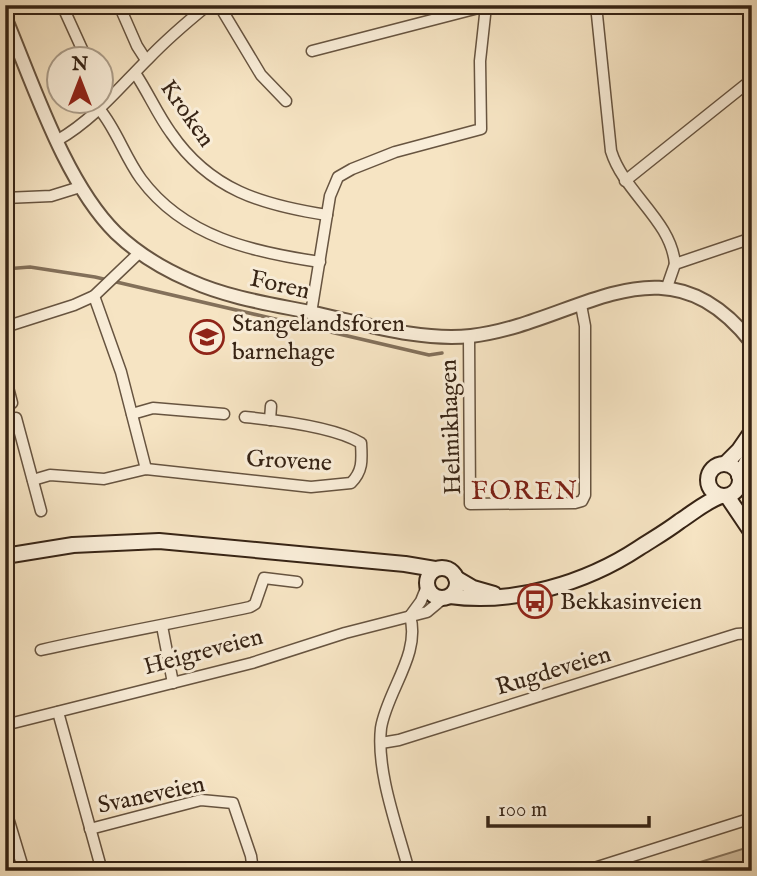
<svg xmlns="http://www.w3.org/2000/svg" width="757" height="876" font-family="'IM FELL English',serif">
<rect width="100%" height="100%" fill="#f6e4c3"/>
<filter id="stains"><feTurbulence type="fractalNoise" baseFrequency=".00286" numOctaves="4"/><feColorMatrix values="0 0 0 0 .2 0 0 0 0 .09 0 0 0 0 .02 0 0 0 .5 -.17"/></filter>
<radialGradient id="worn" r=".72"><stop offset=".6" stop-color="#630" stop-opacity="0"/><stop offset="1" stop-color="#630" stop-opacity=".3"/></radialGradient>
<path fill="#d6c3a5" stroke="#86745d" stroke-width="2" d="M752 846V871H671Z"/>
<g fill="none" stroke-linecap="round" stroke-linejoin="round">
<path stroke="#83705a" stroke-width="3.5" d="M5 269 30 267 95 277 429 355 442 353"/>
<g stroke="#675440" stroke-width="13">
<g id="minor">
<path d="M62 5 87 60"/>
<path d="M119 5 137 46 146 60"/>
<path d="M219 5 261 75 286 101"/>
<path d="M596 5 611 151C624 193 671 220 675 264"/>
<path d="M312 51 490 5"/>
<path d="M135 73C148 92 157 114 171 133 210 190 262 205 327 215"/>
<path d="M100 110C116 129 125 157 141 179 184 237 252 252 320 262"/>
<path d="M58 140C94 119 118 89 147 60 166 40 187 22 208 5"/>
<path d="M625 181 745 85"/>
<path d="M5 198 51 196 80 187"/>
<path d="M667 287 675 264 752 238"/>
<path d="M94 296 121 372 146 469"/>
<path d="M311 313 330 196 338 177 352 169 395 152 481 129 480 61 486 6"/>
<path d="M5 327 74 305 94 296 139 253"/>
<path d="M469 336 470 504 575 503 582 501 585 495V326L581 305"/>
<path d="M5 376 12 403"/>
<path d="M132 414 153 408 224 414"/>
<path d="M16 418 41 511"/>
<path d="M270 420 271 406"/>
<path d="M33 480 50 475 104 479 146 469 311 487 351 483C363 471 362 460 361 443 335 427 276 420 245 417"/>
<path d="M410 616 421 601 427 586"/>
<path d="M162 626 173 683"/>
<path d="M41 650C111 634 180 622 250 607L255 604 264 578 297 582"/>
<path d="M58 712 102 871"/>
<path d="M5 725 252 663 345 633 427 612 445 597"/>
<path d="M381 743 399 740 737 634 752 633"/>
<path d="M5 808 24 871"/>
<path d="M90 829 201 800 233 803 251 856 253 871"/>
<path d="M409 871C398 829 376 772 381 728 387 691 421 654 410 616"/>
<path d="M585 871 752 818"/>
</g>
</g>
<g stroke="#675440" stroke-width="16">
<path id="tertiary" d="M5 17C33 83 65 183 116 233 138 254 163 269 191 281 231 299 277 305 319 314 369 325 420 341 471 336 579 323 663 230 752 343"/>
</g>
<g stroke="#372415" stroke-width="18">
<g id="secondary">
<path d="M725 464 739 450 752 431"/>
<circle cx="724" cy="480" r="16"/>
<path d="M739 476 752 452"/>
<path d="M727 496 752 533"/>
<path d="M5 556 73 545 159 541 405 564 435 569"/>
<circle cx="442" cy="583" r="15"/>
<path d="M456 578 473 588 494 594"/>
<path d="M450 596C513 605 586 583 639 548 653 539 667 531 680 521 694 512 705 502 721 496"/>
</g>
</g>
<use href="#minor" stroke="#f9edd8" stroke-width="10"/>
<use href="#tertiary" stroke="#f9edd8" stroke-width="12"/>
<use href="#secondary" stroke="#f9edd8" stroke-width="14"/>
</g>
<defs>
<g id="school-ring" transform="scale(1.75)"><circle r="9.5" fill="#f9edd8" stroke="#8f2418" stroke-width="1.5"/><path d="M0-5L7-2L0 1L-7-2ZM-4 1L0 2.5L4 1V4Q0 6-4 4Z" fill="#8f2418"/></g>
<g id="bus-ring" transform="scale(1.75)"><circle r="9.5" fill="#f9edd8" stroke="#8f2418" stroke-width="1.5"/><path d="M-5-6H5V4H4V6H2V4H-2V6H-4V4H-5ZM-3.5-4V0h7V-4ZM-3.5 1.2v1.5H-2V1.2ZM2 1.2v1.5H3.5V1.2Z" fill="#8f2418"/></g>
</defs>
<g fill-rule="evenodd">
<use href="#school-ring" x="207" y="337"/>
<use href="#bus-ring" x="535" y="601"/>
</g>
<g text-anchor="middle" stroke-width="6" stroke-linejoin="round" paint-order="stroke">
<g font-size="24" fill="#372415" stroke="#f9edd8">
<text transform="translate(188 113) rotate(55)" y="8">Kroken</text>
<text transform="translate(280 284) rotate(13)" y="8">Foren</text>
<text transform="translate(450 427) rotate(-92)" y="8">Helmikhagen</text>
<text transform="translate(289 460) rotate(3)" y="8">Grovene</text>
<text transform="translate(203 651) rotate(-15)" y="8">Heigreveien</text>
<text transform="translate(553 670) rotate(-17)" y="8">Rugdeveien</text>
<text transform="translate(151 794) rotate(-12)" y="8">Svaneveien</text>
</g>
<g font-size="24" fill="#372415" stroke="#f9edd8" text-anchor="start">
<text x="232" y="331">Stangelandsforen<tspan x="232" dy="28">barnehage</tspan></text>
<text x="560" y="609">Bekkasinveien</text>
</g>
<g font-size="26" letter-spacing="2" fill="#7a1f14" stroke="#f9edd8">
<text x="525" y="499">FOREN</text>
</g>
</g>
<rect width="757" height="876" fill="none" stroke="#f6e4c3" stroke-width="28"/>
<rect x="7" y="7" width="743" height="862" fill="none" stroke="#372415" stroke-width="3.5"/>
<rect x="14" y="14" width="729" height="848" fill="none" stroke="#372415" stroke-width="2"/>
<g transform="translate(80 80)"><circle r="33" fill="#f9edd8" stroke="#ab9d8a" stroke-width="2"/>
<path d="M0-5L12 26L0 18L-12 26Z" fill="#8f2418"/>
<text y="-10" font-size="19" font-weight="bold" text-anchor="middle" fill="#372415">N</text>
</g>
<path d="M488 816v10h161v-10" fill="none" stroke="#372415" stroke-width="3.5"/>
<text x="498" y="816" font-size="21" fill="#372415" stroke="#f9edd8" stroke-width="5" paint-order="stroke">100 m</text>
<rect width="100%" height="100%" filter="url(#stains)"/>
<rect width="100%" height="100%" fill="url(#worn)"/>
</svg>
